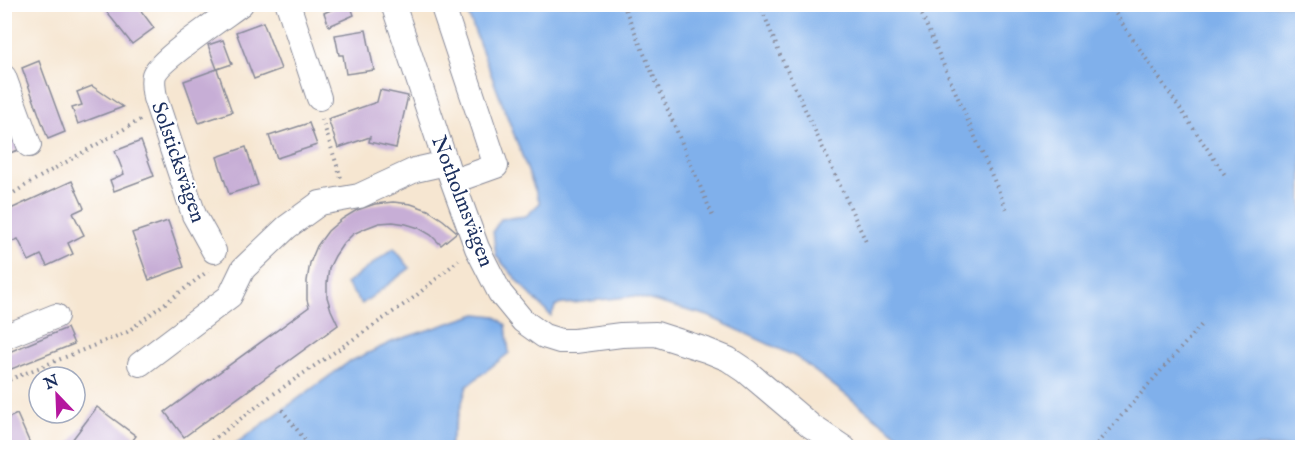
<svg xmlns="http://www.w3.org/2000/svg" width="1307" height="452" font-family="'IM FELL English',serif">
<rect width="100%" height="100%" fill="#fff"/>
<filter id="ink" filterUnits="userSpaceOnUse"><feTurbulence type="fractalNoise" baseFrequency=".0167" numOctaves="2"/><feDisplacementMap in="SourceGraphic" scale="12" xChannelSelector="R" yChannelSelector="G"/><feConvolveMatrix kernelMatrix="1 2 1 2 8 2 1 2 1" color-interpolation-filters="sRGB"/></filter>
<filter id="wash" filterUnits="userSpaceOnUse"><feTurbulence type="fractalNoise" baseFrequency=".008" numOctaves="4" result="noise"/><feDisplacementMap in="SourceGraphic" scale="24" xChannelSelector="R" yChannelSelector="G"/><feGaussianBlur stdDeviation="1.35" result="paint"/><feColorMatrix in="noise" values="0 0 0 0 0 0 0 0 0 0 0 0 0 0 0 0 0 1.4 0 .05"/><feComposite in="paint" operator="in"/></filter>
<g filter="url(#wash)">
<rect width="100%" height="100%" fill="#f6e6d1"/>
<g fill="#80b0eb" stroke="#4e70a4" stroke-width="1.5">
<path d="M469 5H1302V447H914L796 357 708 316 635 296 556 305 551 316 528 292 496 256 493 231 501 219 526 216 540 203 467 11Z"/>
<path d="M394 248 410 268 362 304 346 284Z"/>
<path d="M477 314 495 316 506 325 509 353 467 386 449 447H231L349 362 394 341Z"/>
</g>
<g id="blocks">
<g fill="#c7aed6">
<path d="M4 4H15L4 13Z"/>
<path d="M108 4H136L154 28 132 44 105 10 110 7Z"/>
<path d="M344 4H350L354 15 329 26 324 13Z"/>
<path d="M263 22 281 69 254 79 236 32Z"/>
<path d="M366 30 374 70 346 74 343 55H339L335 35Z"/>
<path d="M223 40 232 64 217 69 208 45Z"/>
<path d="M39 61 65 132 48 139 22 68Z"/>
<path d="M217 69 232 112 199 123 184 81Z"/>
<path d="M92 86 123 107 78 124 72 108 82 105 77 92Z"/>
<path d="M380 90 408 96 396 148 369 142 370 137 338 148 328 119 377 102Z"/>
<path d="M4 92 24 148 7 154 4 146Z"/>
<path d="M309 123 317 145 277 158 269 136Z"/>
<path d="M141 141 154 176 114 191 110 180 124 174 115 151Z"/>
<path d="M246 147 258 185 229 194 217 157Z"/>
<path d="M72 181 84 208 73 213 84 235 68 243 73 254 47 266 41 255 29 261 18 239 6 244 4 241V212Z"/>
<path d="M393 202 411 204 428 210 443 220 457 232 441 245 431 235 419 228 406 224 393 222 379 223 366 228 353 234 343 244 335 256 329 268 327 283V297L331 310 338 325 184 437 165 412 309 307 307 300V281L310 263 317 246 328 231 342 219 357 210 375 204Z"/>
<path d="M168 221 184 267 149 280 132 233Z"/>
<path d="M67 328 74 344 4 372V354Z"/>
<path d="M97 407 136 436 127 448H66Z"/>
<path d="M17 414 32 448H4V420Z"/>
</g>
</g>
</g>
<g filter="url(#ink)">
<use href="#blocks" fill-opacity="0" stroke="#888a98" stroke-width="1.5"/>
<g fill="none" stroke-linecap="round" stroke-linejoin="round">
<g stroke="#888a98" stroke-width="26">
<g id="minor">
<path d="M288 4 319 98"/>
<path d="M393 4 446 163 477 248 500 293 523 321 544 336 560 341H575L621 335 656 334 706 350 728 359 746 371 811 426 844 448"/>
<path d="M442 4 496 166 454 181"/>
<path d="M4 77 29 145"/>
<path d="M214 251 194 215 155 98C154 91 152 82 154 75 159 60 225 16 241 4"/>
<path d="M4 337 56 316"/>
<path d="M140 364 230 296 243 269 287 227 320 203 359 196 415 170 446 163"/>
</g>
</g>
<g stroke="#888a98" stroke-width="4" stroke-dasharray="1.5 4.5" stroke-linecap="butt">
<path d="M623 4 714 219"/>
<path d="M760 4 780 55 867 244"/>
<path d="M917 4 1007 210"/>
<path d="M1109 4 1225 175"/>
<path d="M322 119 341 178"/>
<path d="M4 199 31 182 140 120"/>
<path d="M4 382 127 332 208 271"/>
<path d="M282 410 311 448"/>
<path d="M202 448 272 395 412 299 459 260"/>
<path d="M1093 448 1202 324"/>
</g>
<use href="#minor" stroke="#fff" stroke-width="24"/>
</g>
</g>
<g text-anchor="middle" stroke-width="4.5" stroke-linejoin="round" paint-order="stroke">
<g font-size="21" fill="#1b2f5e" stroke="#fff">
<text transform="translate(179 162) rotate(71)" y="7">Solsticksvägen</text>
<text transform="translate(463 201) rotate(69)" y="7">Notholmsvägen</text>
</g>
</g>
<rect width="1307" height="452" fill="none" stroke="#fff" stroke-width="24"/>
<g transform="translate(57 395) rotate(337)"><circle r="28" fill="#ffffff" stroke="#a4acbf" stroke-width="1.5"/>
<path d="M0-4.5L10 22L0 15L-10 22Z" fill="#b5179e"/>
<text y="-9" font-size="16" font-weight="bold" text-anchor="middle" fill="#1b2f5e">N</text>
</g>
</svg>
